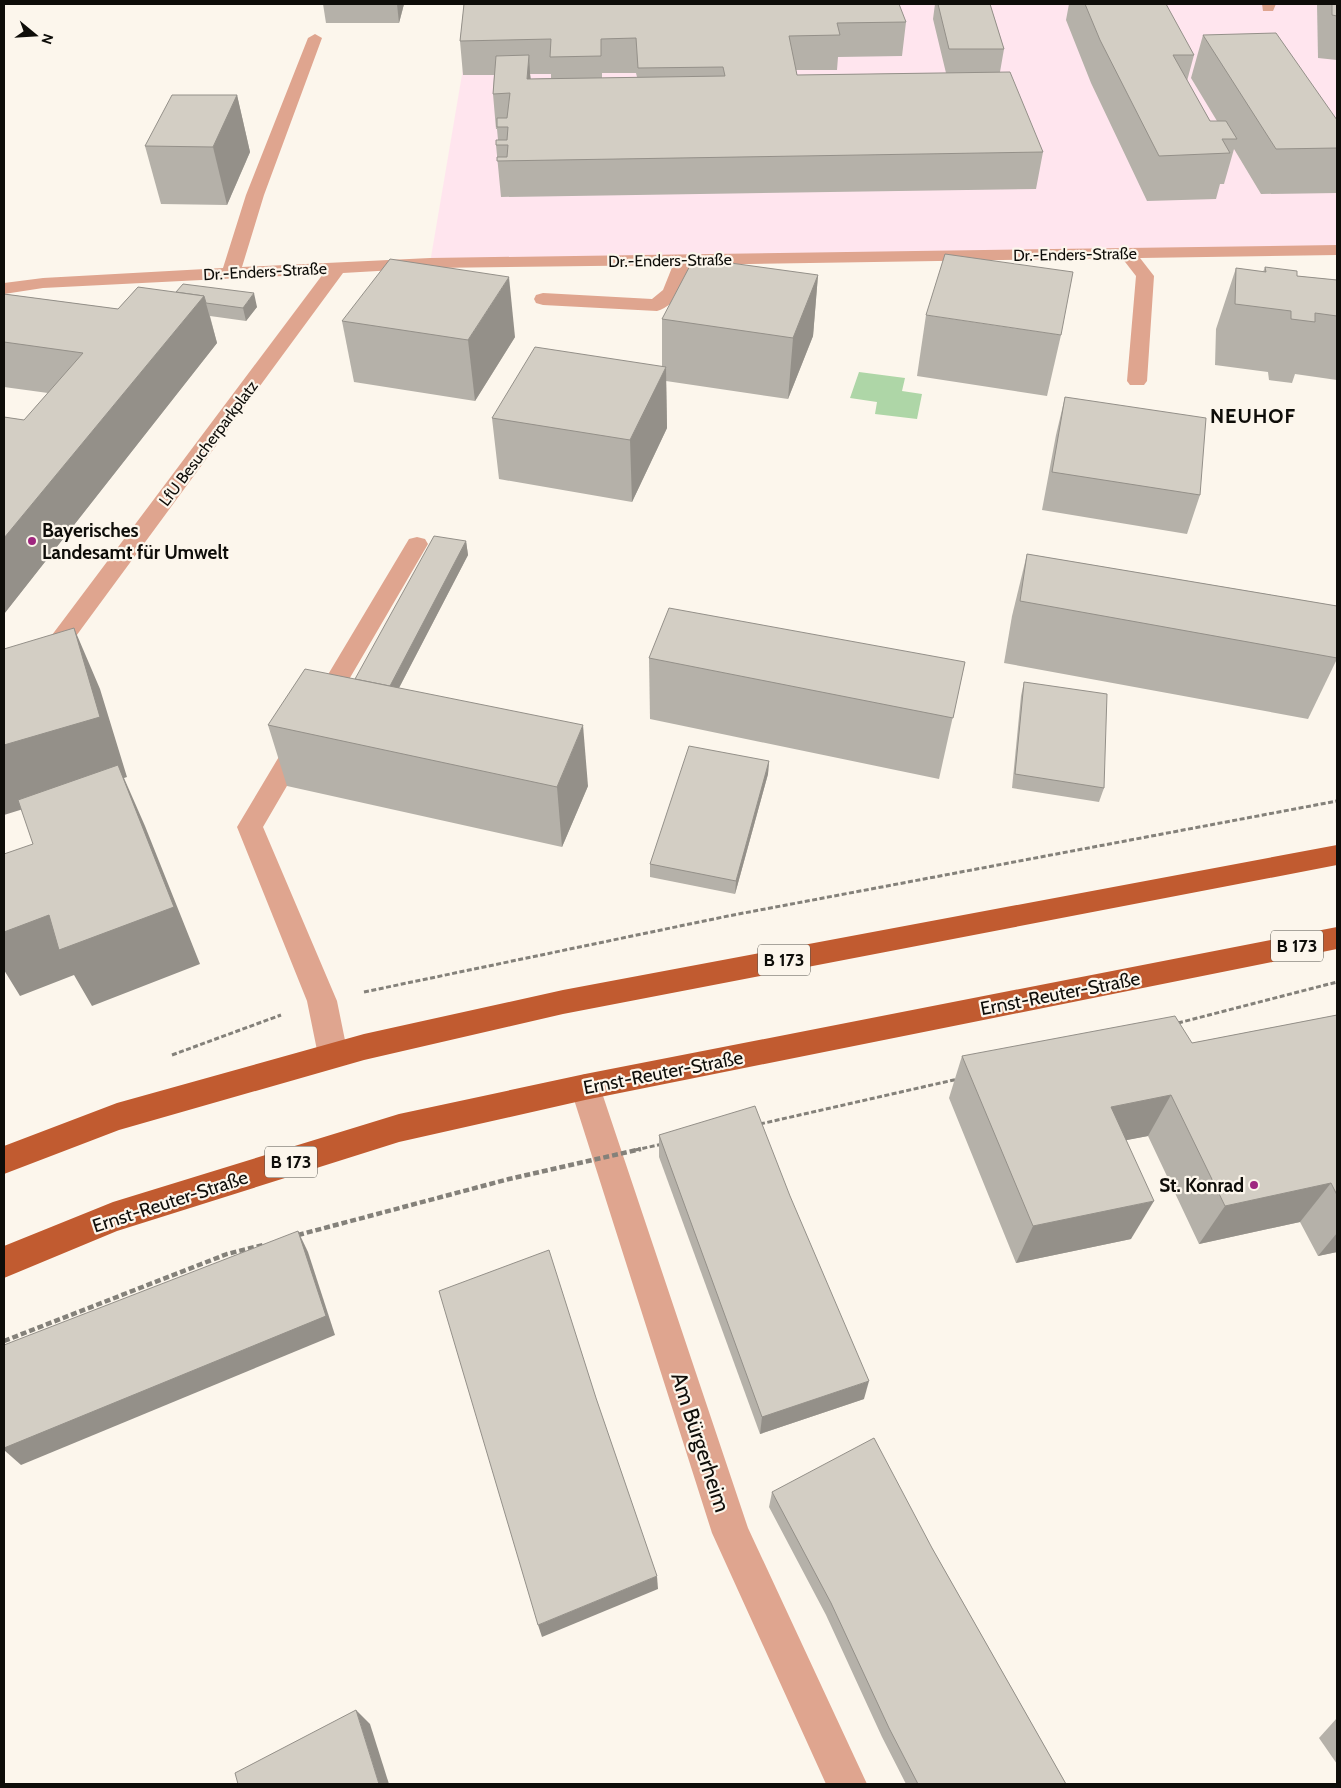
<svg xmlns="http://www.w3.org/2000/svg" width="1341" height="1788" font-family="Cabin,sans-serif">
<rect width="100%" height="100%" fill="#fcf6ec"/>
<path fill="#ffe5ee" d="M474 4H1337V250L430 263Z"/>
<path fill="#aed6a7" d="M859 372 905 378 902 391 922 394 917 419 875 414 877 402 850 398Z"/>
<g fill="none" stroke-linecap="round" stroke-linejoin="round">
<g stroke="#84817a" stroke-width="3" stroke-dasharray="5 2.5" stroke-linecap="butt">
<path d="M364 992 728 916 1337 801"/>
<path d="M172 1055 281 1015"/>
</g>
<g fill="#dfa58f" fill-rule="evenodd">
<path d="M1262 4H1276L1273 11H1263Z"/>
<path d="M315 34 322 38 264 195 242 267 430 258 1337 245V255L1140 258 1154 276 1147 381 1144 385H1130L1127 381 1136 276 1122 258 691 265C684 282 678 305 657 311L543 305 536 303 534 299 536 295 543 293 652 299 663 290 673 265 430 268 343 273 68 647 60 649 52 647 48 641 52 635 323 274 43 288 4 294V283L43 278 223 268 246 195 308 38Z"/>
<path d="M417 537 425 539 428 544 263 827 337 1001 348 1055 344 1064 333 1068 322 1064 318 1055 307 1001 237 827 406 544 409 539Z"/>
<path d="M585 1074 596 1078 600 1087 748 1528 867 1784H826L712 1533 570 1087 574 1078Z"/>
</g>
<g fill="#c15b30" fill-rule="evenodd">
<path d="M1337 845V865L563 1014 364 1060 119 1130 4 1174V1146L117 1103 364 1034 563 990Z"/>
<path d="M1337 927V949L585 1100 399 1142 117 1231 4 1278V1246L113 1202 399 1114 585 1074Z"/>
</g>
<g stroke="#84817a" stroke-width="3" stroke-dasharray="5 2.5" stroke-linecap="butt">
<path d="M1178 1023 1337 982"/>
<path d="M760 1124 958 1079"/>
<path d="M635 1150 663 1144"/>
</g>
<g stroke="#84817a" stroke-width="4.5" stroke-dasharray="6 3" stroke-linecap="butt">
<path d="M298 1235 509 1179 641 1149"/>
<path d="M4 1341 227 1254 263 1245"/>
</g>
</g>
<g fill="#b5b1a9" fill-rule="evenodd">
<path d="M323 4H404L399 23H326Z"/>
<path d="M464 4 906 22 902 56 838 57 837 70H796L797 75 946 73 933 19 935 4H990L1004 49 1000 72 1043 152 1036 189 501 197 496 145 498 140 497 129H496L493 94 494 75H463L460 41ZM602 73H636L637 77 602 78ZM530 74H551V78L531 79Z"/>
<path d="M1069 4H1085L1194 55 1187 81 1210 121H1217L1191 78 1203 35 1337 120V193L1261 194 1234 149 1224 184H1220L1216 199 1147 201 1091 83 1066 20Z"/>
<path d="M1317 4H1337V60L1318 58Z"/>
<path d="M237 95 250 152 227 205 161 204 145 146Z"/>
<path d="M1265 267 1297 276 1337 280V380L1295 374 1292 383 1269 380 1268 372 1215 365 1216 329 1236 268 1263 272Z"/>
<path d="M818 275 813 336 788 399 666 381 667 428 632 502 499 479 492 418 662 366V319Z"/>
<path d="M138 287 257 307 246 321 210 316 217 343 4 614V417L24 420 48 393 4 387V294L118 309Z"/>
<path d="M926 315 1061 335 1047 396 917 376Z"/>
<path d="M342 321 515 337 475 401 354 382Z"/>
<path d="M1065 397 1200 495 1187 534 1042 510 1056 435Z"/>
<path d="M466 541 468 555 399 688 588 786 562 847 287 786 268 725 355 679Z"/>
<path d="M1027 554 1337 606V659L1308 719 1004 663 1012 616Z"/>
<path d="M649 658 965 662 939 779 650 719Z"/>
<path d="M1024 682 1104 788 1099 802 1012 788 1021 696Z"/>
<path d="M769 761 768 774 735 894 650 877V864Z"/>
<path d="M1337 1015V1252L1318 1256 1300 1222 1199 1244 1148 1136 1126 1140 1131 1239 1016 1263 949 1098 962 1056 1192 1043Z"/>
<path d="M659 1135 864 1399 760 1434 659 1157Z"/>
<path d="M772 1492 932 1548 1066 1784H906L882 1737 826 1615 769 1507Z"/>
<path d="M1337 1718V1764L1319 1738Z"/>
</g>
<g fill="#949089">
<path d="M397 4H404L399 23Z"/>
<path d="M529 55 531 90 527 79Z"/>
<path d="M237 95 250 152 227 205 213 147Z"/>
<path d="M818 275 813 336 788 399 793 338Z"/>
<path d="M509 277 515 337 475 401 468 340Z"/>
<path d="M254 293 257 307 246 321 243 308Z"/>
<path d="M204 296 217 343 4 614V538Z"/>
<path d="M666 367 667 428 632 502 630 440Z"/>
<path d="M466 541 468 555 389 707 386 694Z"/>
<path d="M74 628 100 689 127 777 124 778 145 826 200 964 92 1006 74 975 20 996 4 970V932L123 778 4 815V745Z"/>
<path d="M583 725 588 786 562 847 557 787Z"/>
<path d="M769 761 768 774 735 894 736 881Z"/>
<path d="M1171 1095 1148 1136 1091 1147 1111 1107Z"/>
<path d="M1331 1183 1300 1222 1199 1244 1225 1206Z"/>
<path d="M1154 1201 1131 1239 1016 1263 1033 1226Z"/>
<path d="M298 1231 308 1252 335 1335 21 1465 4 1450V1448Z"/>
<path d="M1337 1233V1252L1318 1256Z"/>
<path d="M869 1381 864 1399 760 1434 762 1417Z"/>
<path d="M657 1576 658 1589 542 1637 538 1625Z"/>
<path d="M356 1710 370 1724 389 1784H379Z"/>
</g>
<g fill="#d3cec4" stroke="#949089">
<path d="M464 4H899L906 22 837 23 840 35 789 36 797 75 1010 72 1043 152 497 161V157H507L508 145H496V140H507L508 127H497V118H507L510 93 493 94 496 56 529 55 527 79 725 76 723 67 638 68 636 38 601 39V56L550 57 551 39 460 41Z"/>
<path d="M938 4H990L1004 49H949Z"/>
<path d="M1085 4H1166L1194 55H1173L1210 121H1226L1237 139H1222L1230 153 1159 156 1100 40Z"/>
<path d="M1332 4H1337V16L1332 15Z"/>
<path d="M1276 33 1337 120V148L1276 149 1203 35Z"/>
<path d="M172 95H237L213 147 145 146Z"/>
<path d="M945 254 1073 272 1061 335 926 315Z"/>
<path d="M694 258 818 275 793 338 662 319Z"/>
<path d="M390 259 509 277 468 340 342 321Z"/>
<path d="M1265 267 1297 271V276L1337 280V316L1315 313V322L1291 319V311L1235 304 1236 268 1266 272Z"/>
<path d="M183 284 254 293 243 308 206 303 204 296 176 292Z"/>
<path d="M138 287 204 296 4 538V417L24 420 83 353 4 342V294L118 309Z"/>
<path d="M535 347 666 367 630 440 492 418Z"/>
<path d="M1065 397 1206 418 1200 495 1052 472Z"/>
<path d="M434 536 466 541 390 686 355 679Z"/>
<path d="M1027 554 1337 606V658L1020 601Z"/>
<path d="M669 608 965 662 953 718 649 658Z"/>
<path d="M74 628 100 717 4 745V649Z"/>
<path d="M305 669 583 725 557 787 268 725Z"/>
<path d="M1024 682 1107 694 1104 788 1015 774Z"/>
<path d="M689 746 769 761 736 881 650 864Z"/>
<path d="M118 765 174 907 59 950 49 915 4 932V854L33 844 18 800Z"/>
<path d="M1337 1015V1195L1331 1183 1225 1206 1171 1095 1111 1107 1154 1201 1033 1226 962 1056 1175 1016 1192 1043Z"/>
<path d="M755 1106 790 1196 869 1381 762 1417 659 1135Z"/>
<path d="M298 1231 326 1316 4 1448V1345Z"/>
<path d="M549 1250 596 1398 657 1576 538 1625 439 1291Z"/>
<path d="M874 1438 932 1548 1066 1784H918L889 1728 831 1603 772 1492Z"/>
<path d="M356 1710 379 1784H238L235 1773Z"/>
</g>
<g fill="#9f2780" stroke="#fcf6ec" stroke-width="2">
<circle cx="32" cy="541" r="5"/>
<circle cx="1254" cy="1185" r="5"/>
</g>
<g text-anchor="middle" stroke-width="4.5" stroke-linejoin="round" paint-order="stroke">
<g font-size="16" fill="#0e0d09" stroke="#fcf6ec">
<text transform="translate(1075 254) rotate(-1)" y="6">Dr.-Enders-Straße</text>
<text transform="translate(670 260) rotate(-1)" y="6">Dr.-Enders-Straße</text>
<text transform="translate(265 271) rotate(-3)" y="6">Dr.-Enders-Straße</text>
<text transform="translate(208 443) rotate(-53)" y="6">LfU Besucherparkplatz</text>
</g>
<g fill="#fcf6ec" stroke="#55534d" stroke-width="1">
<rect x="1271" y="930.5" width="52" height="31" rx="4"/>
<rect x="758" y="944.5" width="52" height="31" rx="4"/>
<rect x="265" y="1146.5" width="52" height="31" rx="4"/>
</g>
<g font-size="18" font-weight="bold" fill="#0e0d09">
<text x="1297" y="952">B 173</text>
<text x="784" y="966">B 173</text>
<text x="291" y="1168">B 173</text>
</g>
<g font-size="19" font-weight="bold" fill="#0e0d09" stroke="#fcf6ec" text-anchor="start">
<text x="42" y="537">Bayerisches<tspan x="42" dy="22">Landesamt für Umwelt</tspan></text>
<text x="1244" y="1192" text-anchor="end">St. Konrad</text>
</g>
<g font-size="19" fill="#0e0d09" stroke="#fcf6ec">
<text transform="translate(1060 993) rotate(-11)" y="7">Ernst-Reuter-Straße</text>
<text transform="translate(663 1072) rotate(-11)" y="7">Ernst-Reuter-Straße</text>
<text transform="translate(170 1201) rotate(-18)" y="7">Ernst-Reuter-Straße</text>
</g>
<g font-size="20" font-weight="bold" letter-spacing="1" fill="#0e0d09" stroke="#fcf6ec">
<text x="1253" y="423">NEUHOF</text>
</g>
<g font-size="22" fill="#0e0d09" stroke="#fcf6ec">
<text transform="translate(701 1442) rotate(72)" y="8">Am Bürgerheim</text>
</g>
</g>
<rect width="1341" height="1788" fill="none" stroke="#0e0d09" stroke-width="10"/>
<g transform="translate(35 35) rotate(108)" stroke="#fcf6ec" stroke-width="4" paint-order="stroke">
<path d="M0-4L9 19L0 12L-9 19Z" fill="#0e0d09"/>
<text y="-8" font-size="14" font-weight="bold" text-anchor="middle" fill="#0e0d09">N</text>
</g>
</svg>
